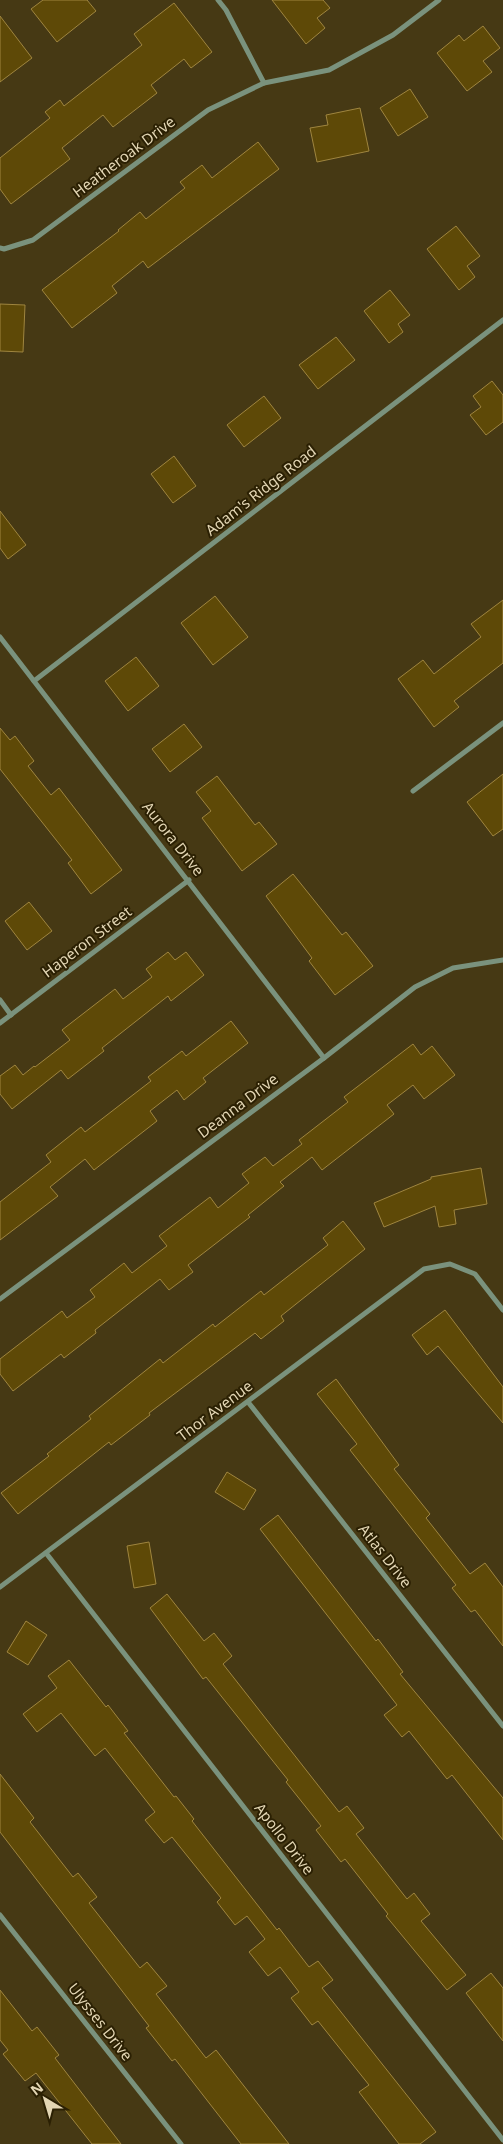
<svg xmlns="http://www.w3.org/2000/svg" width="503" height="2144" font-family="'Noto Sans',sans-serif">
<rect width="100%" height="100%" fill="#463914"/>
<g fill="#5e4907" stroke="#9f853f">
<path d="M43 0H87L96 11 57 42 31 9Z"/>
<path d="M272 0H323L330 8 317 18 325 28 306 44Z"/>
<path d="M174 3 212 52 191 68 184 59 151 85 157 93 113 127 103 115 62 148 70 159 11 204 0 189V158L50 118 45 112 60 100 64 106 142 45 134 34Z"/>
<path d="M0 16 32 58 0 82Z"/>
<path d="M483 26 500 48 483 61 492 72 467 91 437 53 459 35 464 41Z"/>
<path d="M410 89 428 117 398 136 380 108Z"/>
<path d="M360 108 369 151 317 162 310 128 328 125 326 115Z"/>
<path d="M258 142 279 169 148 268 143 261 112 286 117 293 72 328 42 290 119 231 118 230 140 212 146 219 185 188 180 182 202 165 212 178Z"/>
<path d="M456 226 480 256 467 266 475 277 459 290 427 249Z"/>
<path d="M390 290 410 315 398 324 403 332 389 343 364 311Z"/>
<path d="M0 304 25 305 23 352 0 351Z"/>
<path d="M336 337 355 360 318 389 299 365Z"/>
<path d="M492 381 503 395V422L486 435 470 415 481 407 473 396Z"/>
<path d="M264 396 281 418 244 447 227 425Z"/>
<path d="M174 456 196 486 173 503 151 474Z"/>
<path d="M0 511 26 545 8 559 0 548Z"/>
<path d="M215 596 248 637 213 665 181 623Z"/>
<path d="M503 600V663L454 701 459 707 434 727 398 679 423 660 434 674 481 637 471 624Z"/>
<path d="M136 657 159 686 128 711 105 681Z"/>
<path d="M184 724 202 747 170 772 152 749Z"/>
<path d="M0 728 10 740 15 736 34 761 28 766 51 795 59 788 122 870 91 894 68 863 72 860 0 769Z"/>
<path d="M503 774V829L493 836 467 802Z"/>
<path d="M217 776 255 825 259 822 277 844 242 871 202 818 211 811 196 792Z"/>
<path d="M293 874 342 935 346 932 373 966 335 995 309 961 312 958 266 896Z"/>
<path d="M29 902 52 931 27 950 5 921Z"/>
<path d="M168 952 175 960 186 952 204 975 171 1001 168 996 102 1048 104 1051 68 1079 61 1070 12 1109 0 1094V1076L15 1065 23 1075 34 1066 35 1067 70 1040 62 1030 115 989 123 999 152 977 146 969Z"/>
<path d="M231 1021 248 1043 203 1078 206 1082 184 1100 177 1090 150 1111 157 1121 94 1170 85 1159 50 1187 58 1196 0 1240V1202L51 1162 46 1155 81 1127 85 1132 151 1081 148 1077 182 1051 186 1056Z"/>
<path d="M413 1044 421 1055 432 1046 455 1075 424 1099 413 1085 387 1105 394 1114 322 1170 312 1157 280 1182 284 1186 248 1215 250 1217 188 1265 193 1272 169 1290 160 1279 95 1330 96 1333 64 1358 61 1354 13 1391 0 1374V1359L62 1311 67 1318 95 1297 90 1290 124 1263 132 1273 167 1246 159 1236 210 1197 218 1208 249 1183 242 1174 265 1157 273 1166 302 1144 299 1140 348 1102 344 1097Z"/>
<path d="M481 1168 487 1204 454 1210 456 1224 439 1227 435 1206 384 1227 374 1203 431 1179V1177Z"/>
<path d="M343 1221 365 1249 281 1316 284 1321 261 1339 255 1333 149 1413 150 1415 111 1445 109 1442 18 1514 1 1493 49 1456 47 1454 91 1419 89 1416 160 1359 163 1363 213 1324 215 1327 261 1291 264 1295 328 1245 323 1238Z"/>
<path d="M445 1310 503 1387V1423L438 1346 427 1355 412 1335Z"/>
<path d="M336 1379 399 1465 394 1469 430 1514 426 1518 470 1574 485 1563 503 1587V1646L475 1610 471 1612 452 1588 456 1585 350 1450 357 1444 317 1394Z"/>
<path d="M227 1472 256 1490 244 1510 215 1492Z"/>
<path d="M278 1515 376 1641 378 1639 403 1672 400 1674 503 1798V1840L452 1775 447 1779 409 1731 402 1737 384 1715 397 1705 260 1529Z"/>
<path d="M149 1542 156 1584 134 1588 127 1546Z"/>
<path d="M167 1594 204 1641 214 1633 232 1656 223 1664 339 1812 347 1806 364 1828 356 1834 407 1899 414 1893 430 1914 421 1921 466 1975 447 1990 386 1916 388 1914 345 1859 341 1862 316 1830 321 1826 286 1782 288 1780 206 1677 203 1679 150 1608Z"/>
<path d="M26 1621 47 1635 28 1665 7 1652Z"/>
<path d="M69 1660 106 1707 108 1705 128 1731 124 1733 174 1797 176 1796 194 1819 192 1821 277 1930 279 1928 309 1967 318 1961 333 1980 322 1988 436 2132 420 2144H399L359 2092 369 2085 318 2021 312 2025 291 1998 299 1992 280 1967 268 1976 249 1952 265 1939 247 1916 235 1925 217 1902 221 1898 172 1837 164 1843 145 1820 155 1812 105 1748 95 1756 61 1713 37 1732 23 1714 57 1688 48 1676Z"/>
<path d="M0 1774 34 1818 30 1822 73 1877 78 1873 97 1897 89 1903 140 1968 147 1962 167 1986 156 1994 206 2058 216 2050 289 2144H241L175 2059 172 2061 146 2028 149 2026 0 1832Z"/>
<path d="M491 1973 503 1988V2041L466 1993Z"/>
<path d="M0 1990 32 2031 37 2027 59 2055 55 2058 121 2144H92L36 2073 25 2081 3 2054 8 2050 0 2040Z"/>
</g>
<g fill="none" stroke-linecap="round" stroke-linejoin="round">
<g stroke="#7a927d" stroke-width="5">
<path d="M218 0 226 10 264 83"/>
<path d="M0 248 4 249 33 240 208 110 264 83 329 70 393 35 439 0"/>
<path d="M0 637 324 1058"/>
<path d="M34 681 503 320"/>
<path d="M413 791 503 723"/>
<path d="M0 1000 11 1015"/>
<path d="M0 1023 189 880"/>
<path d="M0 1299 324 1058 415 987 453 968 503 960"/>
<path d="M248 1402 503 1726"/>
<path d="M46 1553 503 2140"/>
<path d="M0 1587 424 1269 450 1264 475 1274 503 1310"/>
<path d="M0 1915 181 2144"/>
</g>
</g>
<g text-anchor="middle" stroke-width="4" stroke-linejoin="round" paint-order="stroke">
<g font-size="15" fill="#e3d6b4" stroke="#2b2003">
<text transform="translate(124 157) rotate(-37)" y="5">Heatheroak Drive</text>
<text transform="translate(261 491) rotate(-38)" y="5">Adam's Ridge Road</text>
<text transform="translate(173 839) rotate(52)" y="5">Aurora Drive</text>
<text transform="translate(87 942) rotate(-37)" y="5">Haperon Street</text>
<text transform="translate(238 1106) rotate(-37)" y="5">Deanna Drive</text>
<text transform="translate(215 1411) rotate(-37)" y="5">Thor Avenue</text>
<text transform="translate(385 1556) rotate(52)" y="5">Atlas Drive</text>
<text transform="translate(284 1839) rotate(52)" y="5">Apollo Drive</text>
<text transform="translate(100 2022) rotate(52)" y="5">Ulysses Drive</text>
</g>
</g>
<g transform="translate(45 2099) rotate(322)" stroke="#2b2003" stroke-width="4" paint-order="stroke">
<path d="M0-4L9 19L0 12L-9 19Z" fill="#e3d6b4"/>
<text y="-8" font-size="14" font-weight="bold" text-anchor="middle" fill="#e3d6b4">N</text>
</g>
</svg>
